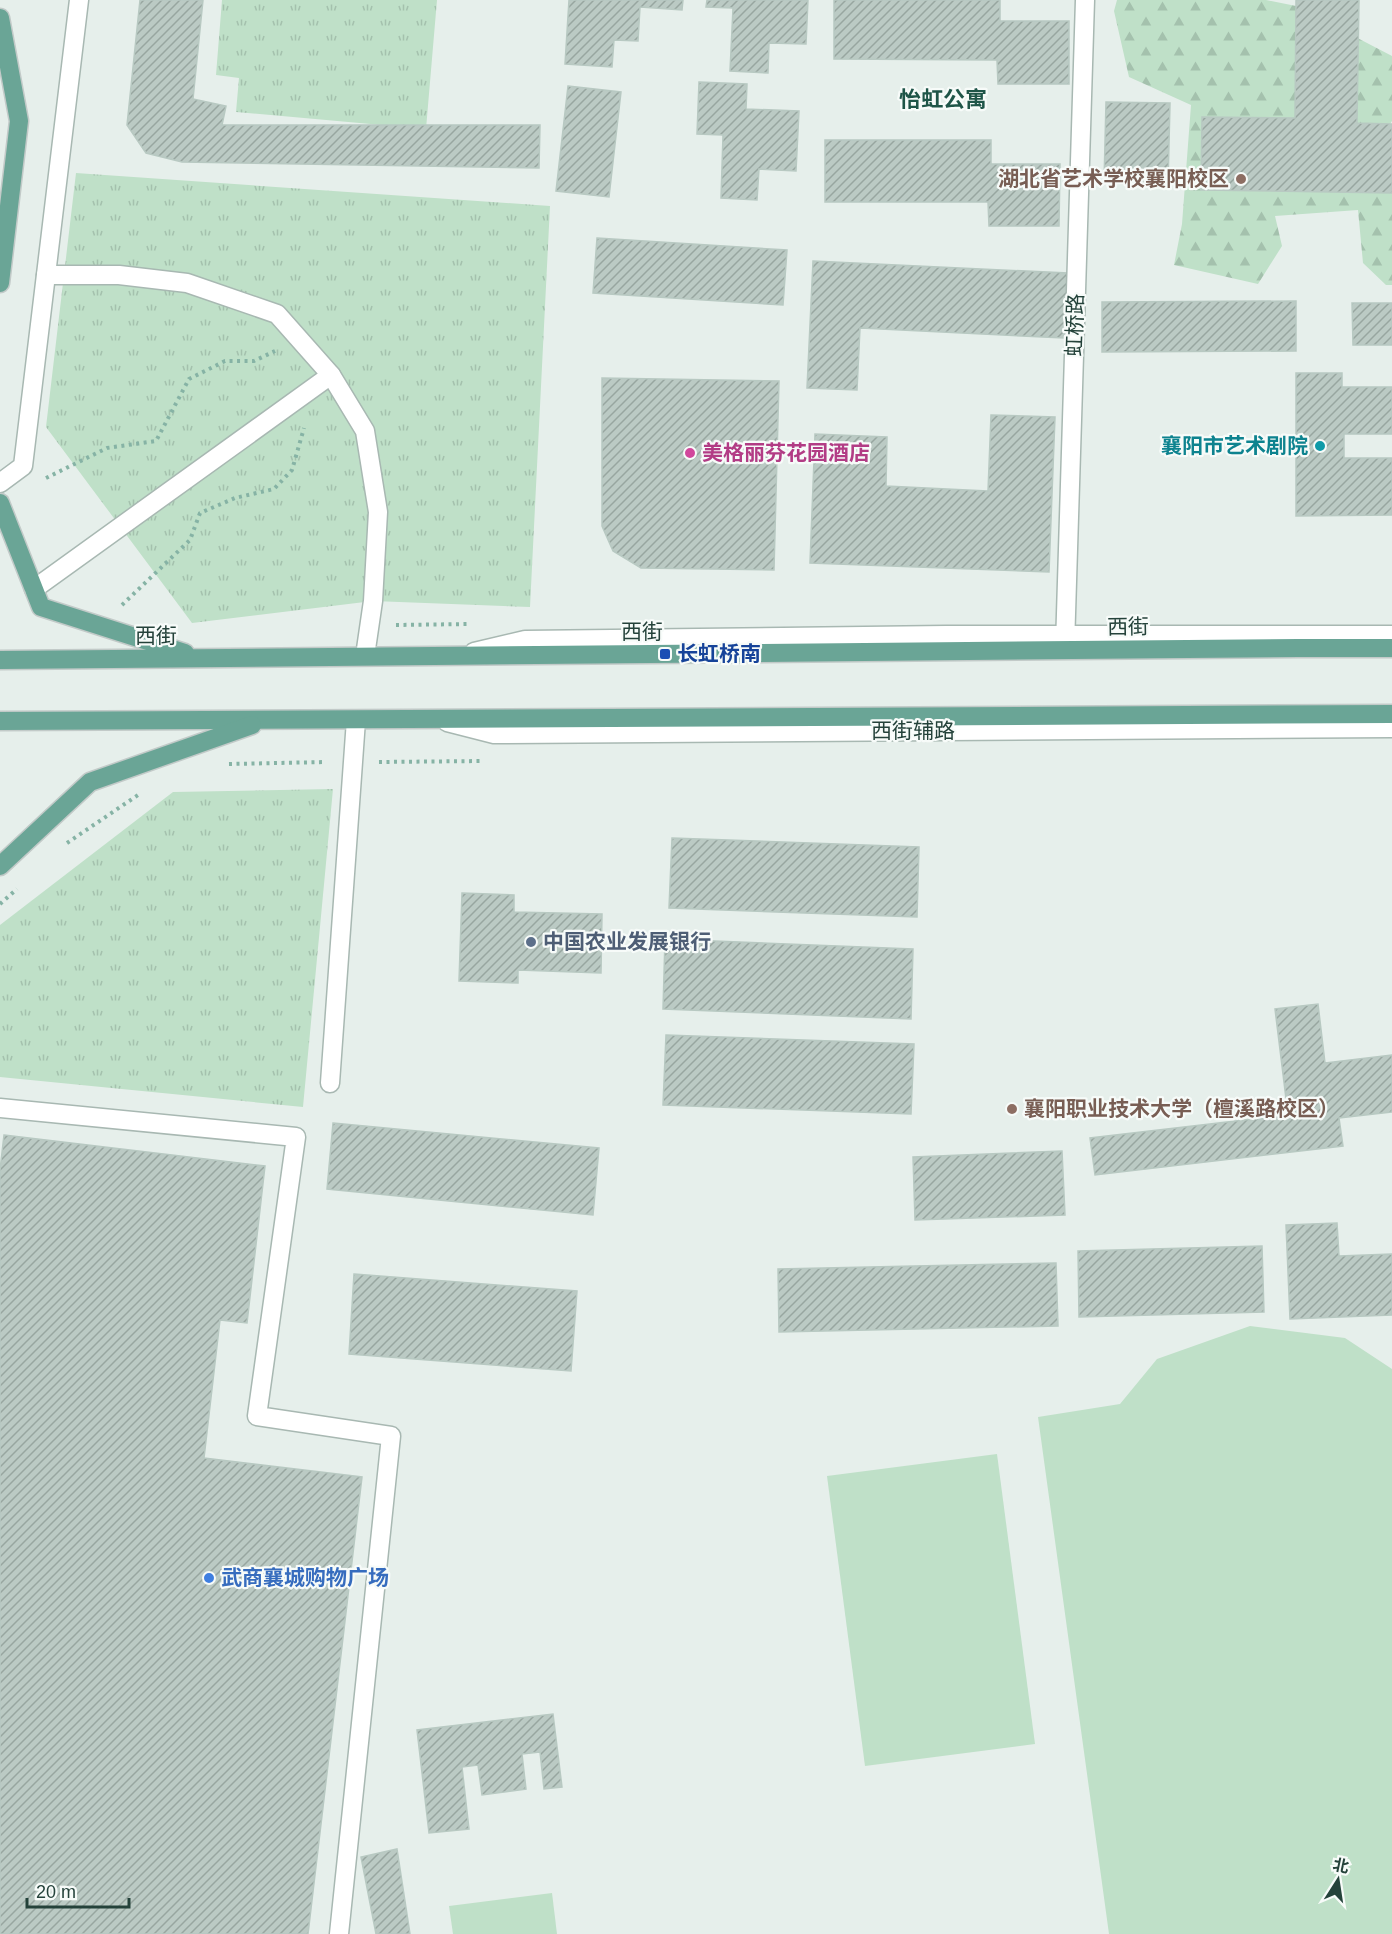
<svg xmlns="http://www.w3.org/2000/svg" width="1392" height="1934" font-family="Helvetica,'Noto Sans SC',sans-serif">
<defs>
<pattern id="forest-firs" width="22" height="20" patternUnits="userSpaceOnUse" patternTransform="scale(1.5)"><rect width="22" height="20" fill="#bfe0c8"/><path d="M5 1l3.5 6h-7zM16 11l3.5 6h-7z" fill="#a4c1ad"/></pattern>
<pattern id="park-tufts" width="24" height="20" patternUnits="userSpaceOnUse" patternTransform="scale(1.5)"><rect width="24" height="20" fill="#bfe0c8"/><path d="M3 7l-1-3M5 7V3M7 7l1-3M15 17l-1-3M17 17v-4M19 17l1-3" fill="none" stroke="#a4c1ad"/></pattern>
<pattern id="building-hatch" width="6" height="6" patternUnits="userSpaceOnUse" patternTransform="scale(1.5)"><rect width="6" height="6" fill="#bbcac4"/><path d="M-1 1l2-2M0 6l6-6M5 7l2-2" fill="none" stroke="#98a6a0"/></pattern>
</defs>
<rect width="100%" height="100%" fill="#e6efeb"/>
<path fill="url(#forest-firs)" d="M1117 0H1266L1296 6 1392 56V121L1390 124 1392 127V285H1386L1363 263 1358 210 1275 216 1282 246 1258 284 1174 265 1182 224 1191 105 1129 77 1114 11Z"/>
<g fill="url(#park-tufts)">
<path d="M222 0H437L426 129 236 112 239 78 216 75Z"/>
<path d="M76 173 550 206 530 607 373 601 192 623 46 427Z"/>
<path d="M333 789 303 1107 0 1077V925L173 792Z"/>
</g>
<g fill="#bfe0c8">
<path d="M1250 1326 1345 1338 1392 1369V1934H1109L1038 1417 1120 1404 1157 1359Z"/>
<path d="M997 1454 1035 1744 865 1766 827 1476Z"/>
<path d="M552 1893 557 1934H453L449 1906Z"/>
</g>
<g fill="url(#building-hatch)" stroke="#b8c9c2" stroke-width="1.5">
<path d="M140 0H203L193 99 226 106 222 125H540L539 168 182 162 146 153 127 125Z"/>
<path d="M569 0H683L682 10 640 7 638 41 614 40 612 67 565 64Z"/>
<path d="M707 0H808L806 44 769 43 768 73 730 71 733 8 706 7Z"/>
<path d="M834 0H1000V21H1069V84H998L997 60 834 59Z"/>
<path d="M1296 0H1359L1357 123 1392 124V193L1201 190 1202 117 1295 118Z"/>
<path d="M699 82 747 84 746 109 799 111 796 171 759 169 757 200 721 198 723 135 697 134Z"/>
<path d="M568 86 621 92 609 197 556 191Z"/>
<path d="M1106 102 1170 103 1168 185 1104 183Z"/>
<path d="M825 140H991V164H1060L1059 226H989L988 202H825Z"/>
<path d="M597 238 787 250 783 305 593 293Z"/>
<path d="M813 261 1068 273 1064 338 860 328 857 390 807 388Z"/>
<path d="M1296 301V351L1102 352V302Z"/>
<path d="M1352 303H1392V345H1353Z"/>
<path d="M1296 373H1342V387H1392V434H1344V458H1392V515L1296 516Z"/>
<path d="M602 378 779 381 774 570 641 568 613 551 602 526Z"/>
<path d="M991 415 1055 417 1049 572 810 563 815 434 887 437 886 486 988 491Z"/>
<path d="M672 838 919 847 917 917 669 908Z"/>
<path d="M462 893 514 895V912L602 914 601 973 518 970V983L459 981Z"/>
<path d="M665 939 913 949 911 1019 663 1009Z"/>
<path d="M1318 1004 1325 1063 1392 1055V1112L1339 1118 1343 1146 1095 1175 1090 1138 1288 1115 1275 1009Z"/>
<path d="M666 1035 914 1044 911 1114 663 1105Z"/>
<path d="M333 1123 599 1148 593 1215 327 1189Z"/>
<path d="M4 1135 265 1166 247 1323 220 1320 204 1458 362 1477 308 1934H0V1170Z"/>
<path d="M1062 1151 1065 1215 915 1220 913 1157Z"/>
<path d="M1337 1223 1339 1256 1392 1254V1315L1290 1319 1286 1225Z"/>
<path d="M1262 1246 1264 1312 1079 1317 1078 1251Z"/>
<path d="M1056 1263 1058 1326 779 1332 778 1269Z"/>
<path d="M354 1274 577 1291 571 1371 349 1354Z"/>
<path d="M553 1714 562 1787 544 1789 540 1752 522 1754 526 1789 482 1795 478 1765 462 1767 469 1829 429 1833 417 1730Z"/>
<path d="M397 1849 410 1934H376L361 1857Z"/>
</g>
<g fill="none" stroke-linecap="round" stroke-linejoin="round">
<g stroke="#a8b8b2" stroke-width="21">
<g id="minor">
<path d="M46 275H119L187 283 277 314 331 375 365 431 378 512 373 601 365 656"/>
<path d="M0 483 23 466 79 0"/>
<path d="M34 589 331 375"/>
<path d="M1065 646 1085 0"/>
<path d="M474 652 525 640 946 635H1392"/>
<path d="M447 722 494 734 1392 728"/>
<path d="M330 1083 356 720"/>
<path d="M0 1108 296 1137 257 1416 391 1436 339 1934"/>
</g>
</g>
<g stroke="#c2cac8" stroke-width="21">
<g id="major">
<path d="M0 18 19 121 0 283"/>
<path d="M0 503 41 607 185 653"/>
<path d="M0 660 1298 648H1392"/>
<path d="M0 721 1392 714"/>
<path d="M0 866 90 782 252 725"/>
</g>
</g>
<g stroke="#86b3a5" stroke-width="4" stroke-dasharray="3 4.5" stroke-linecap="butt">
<path d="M46 478 107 448 156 441 189 379 225 361H254L275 351"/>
<path d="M122 605 190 540 200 513 235 498 274 489 292 470 304 428"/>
<path d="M396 625 470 624"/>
<path d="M379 762 482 761"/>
<path d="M229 764 326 762"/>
<path d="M67 843 138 795"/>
<path d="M0 904 17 889"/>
</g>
<use href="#minor" stroke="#fff" stroke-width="18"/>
<use href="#major" stroke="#6aa596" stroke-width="18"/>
</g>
<g fill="#8d6e63" stroke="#f7fbf9" stroke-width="2">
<circle cx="1241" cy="179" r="6"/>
<circle cx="1012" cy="1109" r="6"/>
</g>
<circle fill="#0f9aa8" stroke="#f7fbf9" stroke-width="2" cx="1320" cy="446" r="6"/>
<circle fill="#d1479c" stroke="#f7fbf9" stroke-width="2" cx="690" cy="453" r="6"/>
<rect fill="#1a4fb4" stroke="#f7fbf9" stroke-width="2" x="659" y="648" width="12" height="12" rx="3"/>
<circle fill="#5c6f8a" stroke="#f7fbf9" stroke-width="2" cx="531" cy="942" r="6"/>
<circle fill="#3f7fe0" stroke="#f7fbf9" stroke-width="2" cx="209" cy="1578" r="6"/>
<g text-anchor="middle" stroke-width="4.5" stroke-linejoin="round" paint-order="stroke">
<g font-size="21" font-weight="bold" fill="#785e54" stroke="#f7fbf9" text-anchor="end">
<text x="1229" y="186">湖北省艺术学校襄阳校区</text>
<text x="1024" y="1116" text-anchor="start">襄阳职业技术大学（檀溪路校区）</text>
</g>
<g font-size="21" fill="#24423a" stroke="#f7fbf9">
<text transform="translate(1075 325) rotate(-88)" y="7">虹桥路</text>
<text transform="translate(1128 627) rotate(-1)" y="7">西街</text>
<text x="642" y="639">西街</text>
<text x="156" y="643">西街</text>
<text x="913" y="738">西街辅路</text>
</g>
<g font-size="21" font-weight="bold" fill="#0d838f" stroke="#f7fbf9" text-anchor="end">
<text x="1308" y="453">襄阳市艺术剧院</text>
</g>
<g font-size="21" font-weight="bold" fill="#b23c85" stroke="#f7fbf9" text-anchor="start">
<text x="702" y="460">美格丽芬花园酒店</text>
</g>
<g font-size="21" font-weight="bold" fill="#164399" stroke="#f7fbf9" text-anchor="start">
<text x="677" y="661">长虹桥南</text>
</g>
<g font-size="21" font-weight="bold" fill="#4e5e75" stroke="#f7fbf9" text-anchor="start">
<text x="543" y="949">中国农业发展银行</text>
</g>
<g font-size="21" font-weight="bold" fill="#366cbe" stroke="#f7fbf9" text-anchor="start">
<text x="221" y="1585">武商襄城购物广场</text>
</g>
<g font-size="22" font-weight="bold" fill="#1f5548" stroke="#f7fbf9">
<text x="943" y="107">怡虹公寓</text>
</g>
</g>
<g transform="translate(1338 1880) rotate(12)" stroke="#f7fbf9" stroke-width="4.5" paint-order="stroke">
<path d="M0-4.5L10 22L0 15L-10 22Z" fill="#24423a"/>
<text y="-9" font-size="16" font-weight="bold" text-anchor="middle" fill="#24423a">北</text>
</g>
<path d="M27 1898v9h102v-9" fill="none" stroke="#24423a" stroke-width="3"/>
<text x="36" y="1898" font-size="18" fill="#24423a" stroke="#f7fbf9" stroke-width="4.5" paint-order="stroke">20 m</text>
</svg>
